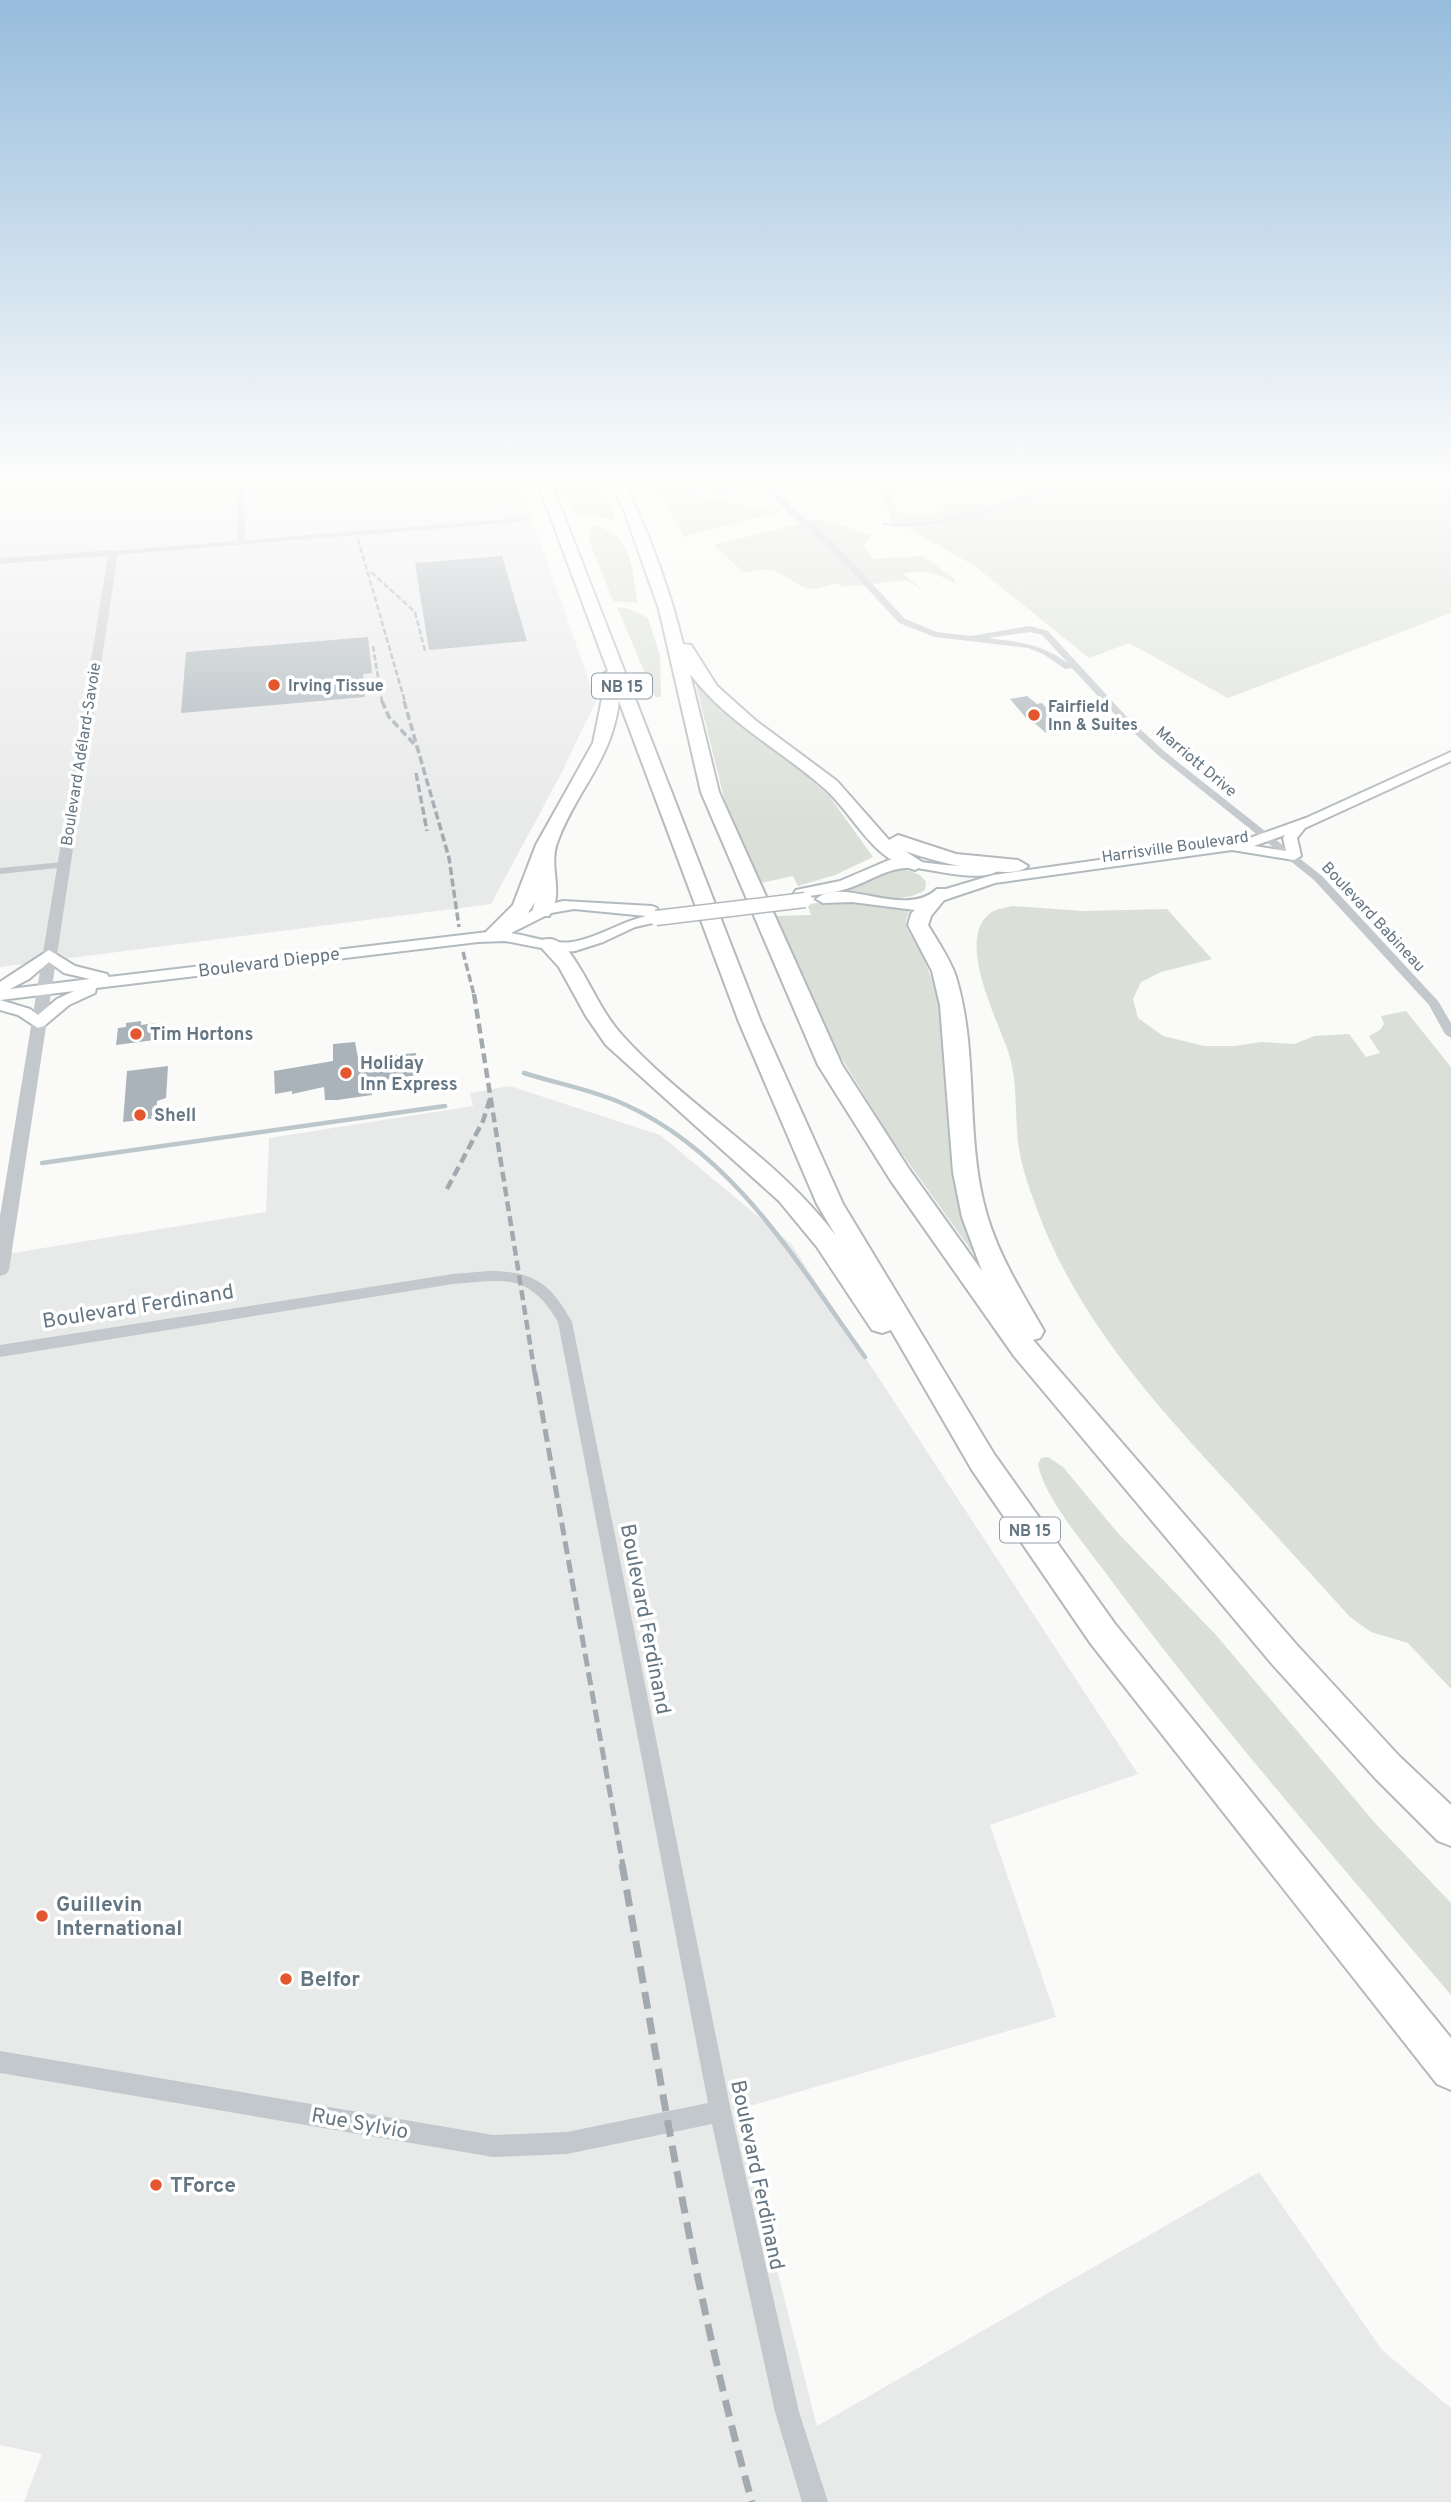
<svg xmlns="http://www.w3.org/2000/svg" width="1451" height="2502" font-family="Overpass,sans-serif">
<rect width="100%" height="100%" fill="#fafaf8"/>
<g fill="#e8e9e9">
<path d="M0 475H517L596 701 562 772 491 904 0 967Z"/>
<path d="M510 1086 660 1135 791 1244 1138 1774 990 1825 1056 2017 736 2110 817 2426 1259 2172 1382 2350 1451 2408V2502H24L42 2454 0 2445V1255L266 1212 269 1138 473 1106 470 1093Z"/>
</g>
<g fill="#dadfd7">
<path d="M559 475 597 477 615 520 577 513 562 491Z"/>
<path d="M829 475H896L919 483 887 495 899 513 936 514 948 504 1004 502 1060 475H1451V613L1228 698 1129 643 1089 658 975 566 899 523 894 524 877 488Z"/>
<path d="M657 489 779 512 684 537Z"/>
<path d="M818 519 872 535 864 547 874 559 923 556 954 579 956 584C938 574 924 568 903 574L927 593 907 580 844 587 834 583C803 596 802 584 777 572 769 568 753 571 743 572L714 545Z"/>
<path d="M592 525C634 534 631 567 638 603L613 601 589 540Z"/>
<path d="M617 607 630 609 648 618 660 656 661 697H655Z"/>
<path d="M693 673 830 797 873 857 835 875 798 886 793 876 761 883 775 916 811 915 807 904 842 901 909 911 906 921 907 929 921 952 939 997 981 1264 890 1137 824 1030 729 818Z"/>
<path d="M893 870C906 870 918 870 926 882L925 890C908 903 852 901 835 891L864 878Z"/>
<path d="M1012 906 1083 911 1167 909 1212 959 1161 972 1141 982 1133 999 1138 1018 1163 1036 1204 1046H1235L1261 1042 1294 1044 1315 1036 1349 1034 1366 1057 1380 1053 1369 1036 1380 1030 1384 1024 1381 1016 1406 1011 1451 1067V1689L1408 1643 1371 1632 1350 1617C1310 1573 1269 1528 1229 1484 1154 1403 1077 1317 1038 1212 1028 1185 1018 1158 1017 1130 1015 1102 1017 1078 1008 1051 998 1021 957 943 988 915 994 909 1004 908 1012 906Z"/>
<path d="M1048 1457 1063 1467 1117 1532 1216 1635 1375 1823 1451 1903V1995C1334 1857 1215 1721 1108 1576 1087 1547 1044 1498 1038 1464L1041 1458Z"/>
</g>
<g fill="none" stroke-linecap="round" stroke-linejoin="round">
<g stroke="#bbc7cb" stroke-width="2.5">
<path d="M600 475 672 488 729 493"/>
<path d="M883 524C953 531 1026 496 1092 475"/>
</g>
<g stroke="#bbc7cb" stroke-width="4.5">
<path d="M524 1073C558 1084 594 1090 626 1105 735 1155 797 1263 865 1357"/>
<path d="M42 1163 445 1106"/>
</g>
</g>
<g fill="#aab3b9">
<path d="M502 556 527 641 429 650 415 563Z"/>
<path d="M368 637 372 673 363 674 365 697 181 713 186 652Z"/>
<path d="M1027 696 1037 704 1042 703 1066 730 1046 733 1030 719H1027L1010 699Z"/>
<path d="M141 1021V1025L155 1023 154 1040 116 1045 118 1028 126 1027V1023Z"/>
<path d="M355 1042 358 1058 416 1053 418 1075 370 1082 372 1095 337 1100H325L324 1087 292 1094V1091L275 1094 274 1071 333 1061V1044Z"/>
<path d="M168 1066 166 1098 157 1101V1118L123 1122 127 1071Z"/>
</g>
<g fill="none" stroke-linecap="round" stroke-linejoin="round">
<g stroke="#b3babf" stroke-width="4">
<g id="secondary">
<path d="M1451 752V761L1305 828 1297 838 1301 856 1294 860 1232 850 995 883 915 910 852 902 823 903 816 899C842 875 904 920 937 889H946L993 875 1247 839 1306 818ZM1285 835 1283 838 1286 851 1254 846Z"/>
<path d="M889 860C918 860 945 867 974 866 983 865 993 863 1000 869 984 884 936 870 916 868 889 866 873 880 849 888 834 893 817 895 801 897L794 893 796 890 840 881Z"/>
<path d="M563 901 652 906 657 908 658 914 664 918 661 921 635 927 603 942 575 951 562 952 505 941 478 942 96 988 95 993 69 1005 44 1026 38 1028 18 1015 0 1010V1000L30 1009 38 1015 57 999 74 991 0 1000V982L49 950 75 966 107 974 109 977 488 932 540 907ZM574 909 646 916C620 922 598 938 572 942 553 945 530 936 511 933L551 913ZM49 962 64 973 90 979 10 989 29 979Z"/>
</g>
</g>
<g stroke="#b4b9bd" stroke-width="4">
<g id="motorway">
<path d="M535 475H548L761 1022 843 1204 994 1454 1115 1624 1451 2038V2090L1437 2084 1091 1644 972 1470 891 1330 882 1333 872 1330 817 1247 779 1201 606 1045 586 1016 559 967 538 944 542 940C554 937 558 941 567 949 588 976 599 1010 622 1035 688 1108 776 1156 836 1236L817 1204 739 1022 619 701C612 761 576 790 557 843 548 867 565 893 549 916H535L532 912 535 902 524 919 503 936H489L486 932 513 905 536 845 593 743 602 699 600 676 608 671Z"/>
<path d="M608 475H621C647 529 669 586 683 644L691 645 717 686 755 720 837 781 889 840 898 835 956 854 1018 860 1028 866C1014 883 925 859 905 851L925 864 915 870C871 859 856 817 825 789 780 749 727 723 690 674L719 792 842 1065 909 1169 982 1271 962 1217 953 1172 940 1005 932 971 908 925 911 914 927 896H941L944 900 931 916 928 925C938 942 950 959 956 977 978 1049 966 1127 983 1200 994 1249 1020 1289 1044 1331L1040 1338 1033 1340 1296 1644 1399 1756 1451 1805V1846L1438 1841 1375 1778 1272 1664 1014 1356 891 1181 818 1065 701 792 659 609 624 510Z"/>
</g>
</g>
<g fill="#c3c8cc" fill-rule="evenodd">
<path d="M238 475H244L245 540 522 518 526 520 522 522 113 555 109 553 113 551 237 541Z"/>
<path d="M753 475H760L794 509 831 539 905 619 937 632 971 636 1030 626 1048 631 1125 715 1165 752 1322 876 1438 1001 1451 1023V1038L1445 1034 1429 1005 1314 880 1159 756 1119 719 1072 668 1065 669 1043 654 1028 648 935 637 899 623 825 543 788 513ZM1030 632 1042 635 1068 663C1039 643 1022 643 988 638Z"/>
<path d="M968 475H978L1009 490 1002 492Z"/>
<path d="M63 862 68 865 67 867 0 874V868Z"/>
<path d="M489 1271C535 1271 551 1284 572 1322L731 2111 799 2412 828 2502H802L775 2412 712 2124 567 2154 493 2157 0 2073V2051L493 2135 567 2132 708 2103 558 1322C529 1272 504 1280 453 1284L0 1357V1345L453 1274Z"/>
</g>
<path fill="#c3c8cc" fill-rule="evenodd" d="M113 550 118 553 9 1270 6 1274 0 1276V1216L108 556 0 564V558Z"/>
<use href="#secondary" fill="#fff" fill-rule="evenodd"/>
<use href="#motorway" fill="#fff" fill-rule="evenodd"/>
<g stroke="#a2aab0" stroke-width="2.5" stroke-dasharray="6 2.5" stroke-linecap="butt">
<path d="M358 539 405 702"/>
<path d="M371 572 415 612 425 651"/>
<path d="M373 646 382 702"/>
</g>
<g stroke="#a2aab0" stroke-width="3.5" stroke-dasharray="8 3.5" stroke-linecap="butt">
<path d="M382 701 389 717 417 747"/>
<path d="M404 701 449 858 459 927"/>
<path d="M416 773 427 831"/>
<path d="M463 952 474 995"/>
</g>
<g stroke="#a2aab0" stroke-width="4.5" stroke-dasharray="10 5" stroke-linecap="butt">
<path d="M474 994 535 1375"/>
<path d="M447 1189 483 1121 490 1099"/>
</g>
<path stroke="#a2aab0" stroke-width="5" stroke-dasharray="13 6" stroke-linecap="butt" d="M535 1373 623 1866"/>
<path stroke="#a2aab0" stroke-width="7" stroke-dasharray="17 9" stroke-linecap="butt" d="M622 1864C661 2078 693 2293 752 2502"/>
<g stroke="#b3babf" stroke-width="17" stroke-linecap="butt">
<path id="secondary-bridge" d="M656 918 805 900"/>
</g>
<use href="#secondary-bridge" stroke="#fff" stroke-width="14"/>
</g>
<linearGradient id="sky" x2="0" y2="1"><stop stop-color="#96bcdc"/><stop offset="0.58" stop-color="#fdfdfc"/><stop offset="1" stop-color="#fdfdfc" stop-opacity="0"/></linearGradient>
<rect width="1451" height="826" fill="url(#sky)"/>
<g fill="#e4572e" stroke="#fff" stroke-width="2.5">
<circle cx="274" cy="685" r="7"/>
<circle cx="1034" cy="715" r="7"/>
<circle cx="136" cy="1034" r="7"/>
<circle cx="346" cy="1073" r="7"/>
<circle cx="140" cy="1115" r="7"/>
<circle cx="42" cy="1916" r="7"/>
<circle cx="286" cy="1979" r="7"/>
<circle cx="156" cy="2185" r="7"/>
</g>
<g text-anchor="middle" stroke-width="7" stroke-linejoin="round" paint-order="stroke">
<g font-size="16" font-weight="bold" fill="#657683" stroke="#fff" text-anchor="start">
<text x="288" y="691">Irving Tissue</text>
<text x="1048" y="712">Fairfield<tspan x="1048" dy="18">Inn &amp; Suites</tspan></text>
</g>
<g fill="#fff" stroke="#939fa8" stroke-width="2">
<rect x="592" y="673.5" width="60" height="25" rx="5"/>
<rect x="1000" y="1517.5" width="60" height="25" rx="5"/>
</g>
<g font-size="16" font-weight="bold" fill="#657683">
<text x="622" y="692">NB 15</text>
<text x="1030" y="1536">NB 15</text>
</g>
<g font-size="16" fill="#657683" stroke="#fff">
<text transform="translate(80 754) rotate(-81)" y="6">Boulevard Adélard-Savoie</text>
<text transform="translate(1197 761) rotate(40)" y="6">Marriott Drive</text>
<text transform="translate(1175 846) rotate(-8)" y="6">Harrisville Boulevard</text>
<text transform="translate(1374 916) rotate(47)" y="6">Boulevard Babineau</text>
</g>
<g font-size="18" fill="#657683" stroke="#fff">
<text transform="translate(269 962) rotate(-7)" y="6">Boulevard Dieppe</text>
</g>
<g font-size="18" font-weight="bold" fill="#657683" stroke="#fff" text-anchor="start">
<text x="150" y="1040">Tim Hortons</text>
<text x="360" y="1069">Holiday<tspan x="360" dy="21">Inn Express</tspan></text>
<text x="154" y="1121">Shell</text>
</g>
<g font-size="21" fill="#657683" stroke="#fff">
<text transform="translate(138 1306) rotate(-9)" y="7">Boulevard Ferdinand</text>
<text transform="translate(646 1619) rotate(79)" y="7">Boulevard Ferdinand</text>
<text transform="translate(360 2123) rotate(10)" y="7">Rue Sylvio</text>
<text transform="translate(758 2175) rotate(78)" y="7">Boulevard Ferdinand</text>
</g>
<g font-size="21" font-weight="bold" fill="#657683" stroke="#fff" text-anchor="start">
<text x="56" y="1911">Guillevin<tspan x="56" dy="24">International</tspan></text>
<text x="300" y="1986">Belfor</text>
<text x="170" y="2192">TForce</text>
</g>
</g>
</svg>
